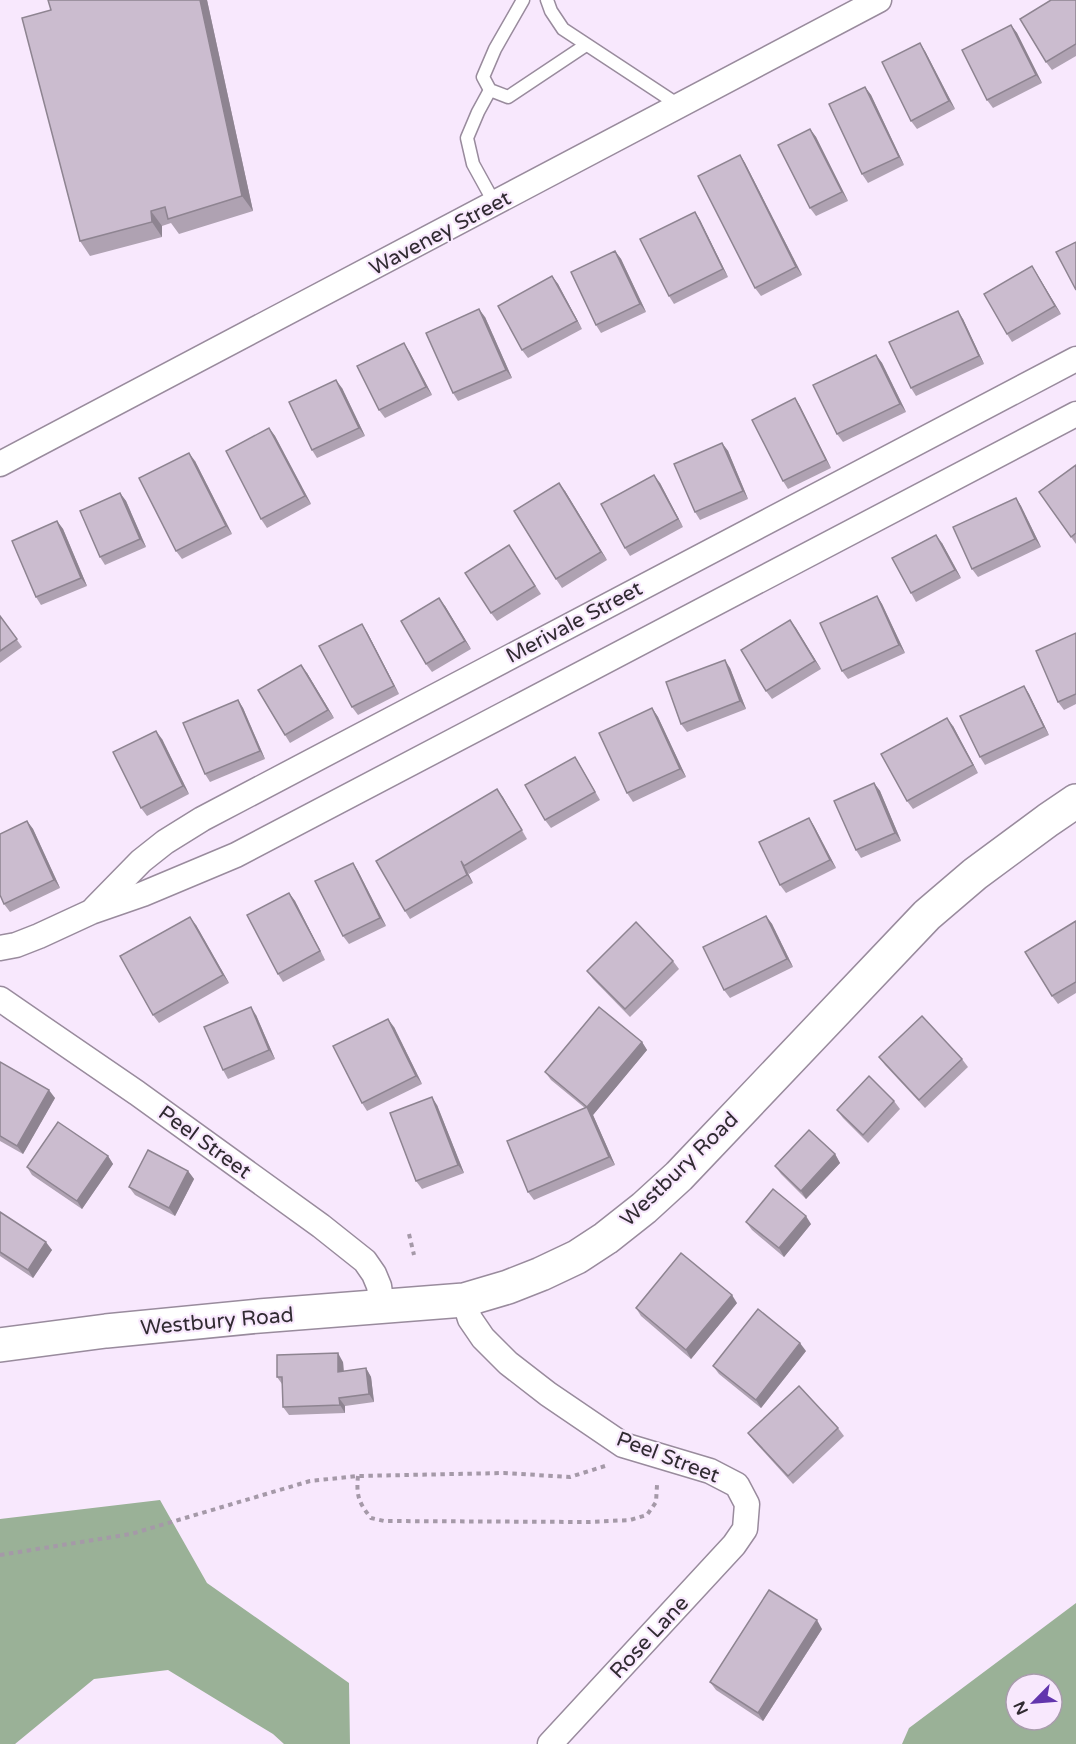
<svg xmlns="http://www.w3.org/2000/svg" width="1076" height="1744" font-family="'Varela Round',sans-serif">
<rect width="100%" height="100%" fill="#f8e8fd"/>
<g fill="#9ab197" fill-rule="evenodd">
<path d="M160 1500 207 1583 349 1683 350 1744H284L273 1734 168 1670 94 1679 15 1744H0V1519Z"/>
<path d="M1076 1603V1744H902L909 1728ZM1016 1684H1052V1720H1016Z"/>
</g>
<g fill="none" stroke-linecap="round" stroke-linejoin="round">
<g stroke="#998b9d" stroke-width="15">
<g id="service">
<path d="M523 0 495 49 483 77 490 90 508 97 586 45"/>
<path d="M547 0 551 11 563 29 680 106"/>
<path d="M490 90 478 112 467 138 473 164 495 204"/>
</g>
</g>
<g stroke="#998b9d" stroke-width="27">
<g id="minor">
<path d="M0 464 879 0"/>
<path d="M95 908 141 861 165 842 202 819 1076 359"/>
<path d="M0 948 16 945 39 936 91 912 143 894 236 855 1076 414"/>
<path d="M0 999 137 1093 321 1226 365 1261 374 1274 379 1286 382 1307"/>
<path d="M464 1300 470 1319 483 1338 508 1363 548 1394 623 1445 710 1471 737 1485 747 1504 745 1529 734 1545 550 1744"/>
</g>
</g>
<g stroke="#998b9d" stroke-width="36">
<path id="secondary" d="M0 1345 106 1331 259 1316 464 1300 508 1287 541 1274 577 1257 606 1238 644 1208 679 1176 927 915 975 874 1048 820 1076 801"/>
</g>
<g stroke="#a599a8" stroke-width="4" stroke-dasharray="4.5 4.5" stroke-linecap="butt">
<path d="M409 1234 414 1255"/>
<path d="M358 1476C356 1496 359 1503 371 1518L384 1521 589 1522 630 1520 647 1515 656 1502 657 1485"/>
<path d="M0 1555 131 1534 310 1481 358 1476 504 1473 570 1477 605 1466"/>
</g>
<use href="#service" stroke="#fff" stroke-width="12"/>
<use href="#minor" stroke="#fff" stroke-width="24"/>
<use href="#secondary" stroke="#fff" stroke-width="33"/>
</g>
<g fill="#afa2b2">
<path d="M48 0H207L253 211 179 234 171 223 162 226V237L90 256 80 241 51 10Z"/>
<path d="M1076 0V56L1052 70 1046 62Z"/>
<path d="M1011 25 1017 33 1042 83 993 108 987 100Z"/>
<path d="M925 51 955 109 917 129 911 121Z"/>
<path d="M865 87 871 95 904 165 868 183 862 174Z"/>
<path d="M810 129 816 137 848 201 816 216 810 208Z"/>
<path d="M740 155 745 163 802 275 761 296 755 288Z"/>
<path d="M695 212 700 220 728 277 674 304 669 296Z"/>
<path d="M615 251 621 259 646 312 601 333 596 325Z"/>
<path d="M1032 266 1061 314 1012 342 1007 334Z"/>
<path d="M552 276 558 284 582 329 528 358 522 350Z"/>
<path d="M485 317 512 378 458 401 453 393Z"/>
<path d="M963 319 984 364 916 396 911 388Z"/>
<path d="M409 351 432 395 385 418 379 410Z"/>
<path d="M876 355 882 363 906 412 843 442 837 434Z"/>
<path d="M342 388 365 436 317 458 312 450Z"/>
<path d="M795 398 800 406 831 468 788 489 783 481Z"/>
<path d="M269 428 275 436 311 504 267 528 261 519Z"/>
<path d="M722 443 728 451 748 499 700 520 695 512Z"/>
<path d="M195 461 232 534 182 559 176 551Z"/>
<path d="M1076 465V544L1045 500Z"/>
<path d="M660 483 683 527 630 556 625 548Z"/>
<path d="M565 491 607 560 562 588 556 579Z"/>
<path d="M120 493 126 501 146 547 105 565 100 557Z"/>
<path d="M1016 498 1021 506 1041 547 978 577 972 569Z"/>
<path d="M57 521 63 529 87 586 41 605 36 597Z"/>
<path d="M942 543 961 578 916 602 911 593Z"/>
<path d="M509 545 541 594 497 621 491 613Z"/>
<path d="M877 596 882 604 905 653 848 679 842 671Z"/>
<path d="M445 606 471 649 432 672 426 664Z"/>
<path d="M0 616 22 647 0 663Z"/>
<path d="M790 620 821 669 772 699 766 691Z"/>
<path d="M367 632 399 694 358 715 352 707Z"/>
<path d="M1076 633V704L1064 710 1058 702Z"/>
<path d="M730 668 746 709 687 732 681 724Z"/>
<path d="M307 673 334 718 290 743 285 735Z"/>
<path d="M1024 686 1029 694 1049 735 985 765 980 757Z"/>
<path d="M238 700 243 708 265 759 210 782 205 774Z"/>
<path d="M652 708 658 717 686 777 633 802 627 793Z"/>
<path d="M953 726 978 773 913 809 907 801Z"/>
<path d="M162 739 189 794 147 816 141 808Z"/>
<path d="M575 757 580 765 600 800 551 828 545 820Z"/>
<path d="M874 783 880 791 901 841 861 858 856 850Z"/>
<path d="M497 789 527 839 469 874 467 871 473 883 410 919 405 911Z"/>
<path d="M809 818 814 826 836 868 786 893 780 885Z"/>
<path d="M27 821 33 829 60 888 10 912 4 904Z"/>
<path d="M353 863 358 871 386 926 349 944 343 936Z"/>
<path d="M289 893 295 901 325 960 283 982 278 974Z"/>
<path d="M766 916 772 924 793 967 730 998 724 990Z"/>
<path d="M1076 921V993L1058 1004 1052 996Z"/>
<path d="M196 925 229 983 159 1023 153 1015Z"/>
<path d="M673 961 679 969 630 1017 593 979 587 971Z"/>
<path d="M256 1015 275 1059 228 1079 223 1070Z"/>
<path d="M394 1027 422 1084 367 1111 362 1103Z"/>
<path d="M642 1042 647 1050 593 1115 615 1165 534 1200 528 1192 585 1108 551 1080 545 1072Z"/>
<path d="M879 1057 962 1059 968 1067 925 1108 885 1065Z"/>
<path d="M0 1062 55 1098 23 1154 0 1141Z"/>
<path d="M894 1101 900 1109 868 1143 843 1118 837 1110Z"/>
<path d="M437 1105 464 1173 422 1189 416 1181Z"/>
<path d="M835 1154 840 1163 806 1199 781 1174 775 1166Z"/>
<path d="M108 1156 113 1164 82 1209 32 1175 27 1167Z"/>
<path d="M188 1171 194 1179 175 1216 135 1195 129 1187Z"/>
<path d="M0 1212 52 1250 33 1278 0 1256Z"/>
<path d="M746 1222 811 1224 784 1257 752 1230Z"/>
<path d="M737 1303 691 1359 641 1316 636 1308Z"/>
<path d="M806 1351 761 1408 719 1374 713 1366Z"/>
<path d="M343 1362 344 1371 366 1368 371 1377 374 1402 345 1406V1413L289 1415 283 1407 282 1384 277 1377Z"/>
<path d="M838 1428 844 1436 793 1484 754 1441 748 1433Z"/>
<path d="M822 1629 763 1721 716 1690 710 1682Z"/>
</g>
<g fill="#8e8491">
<path d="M200 0H207L253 211 242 196Z"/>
<path d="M1011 25 1017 33 1042 83 1036 75Z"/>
<path d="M920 43 925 51 955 109 949 101Z"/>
<path d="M865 87 871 95 904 165 899 157Z"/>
<path d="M810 129 816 137 848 201 842 192Z"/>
<path d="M740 155 745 163 802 275 796 267Z"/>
<path d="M151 211 162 226V237L152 222Z"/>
<path d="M695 212 700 220 728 277 723 269Z"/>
<path d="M615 251 621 259 646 312 640 304Z"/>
<path d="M1032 266 1037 274 1061 314 1055 306Z"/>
<path d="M552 276 558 284 582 329 577 321Z"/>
<path d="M479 309 485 317 512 378 506 370Z"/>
<path d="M958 311 963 319 984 364 979 356Z"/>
<path d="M404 343 409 351 432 395 426 387Z"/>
<path d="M876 355 882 363 906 412 900 404Z"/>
<path d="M336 380 342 388 365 436 359 428Z"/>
<path d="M795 398 800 406 831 468 826 460Z"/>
<path d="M269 428 275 436 311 504 305 496Z"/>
<path d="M722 443 728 451 748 499 743 491Z"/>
<path d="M189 453 195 461 232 534 226 526Z"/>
<path d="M654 475 660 483 683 527 678 519Z"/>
<path d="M559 483 565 491 607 560 601 552Z"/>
<path d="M120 493 126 501 146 547 140 539Z"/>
<path d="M1016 498 1021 506 1041 547 1035 539Z"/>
<path d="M57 521 63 529 87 586 81 578Z"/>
<path d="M936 535 942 543 961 578 955 570Z"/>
<path d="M877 596 882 604 905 653 899 645Z"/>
<path d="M439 598 445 606 471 649 465 641Z"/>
<path d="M790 620 796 628 821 669 815 661Z"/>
<path d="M362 624 367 632 399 694 394 686Z"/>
<path d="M725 660 730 668 746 709 740 701Z"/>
<path d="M301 665 307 673 334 718 328 710Z"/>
<path d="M1024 686 1029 694 1049 735 1044 727Z"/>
<path d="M238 700 243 708 265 759 260 751Z"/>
<path d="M652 708 658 717 686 777 680 769Z"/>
<path d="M947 718 953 726 978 773 973 765Z"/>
<path d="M156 731 162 739 189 794 183 786Z"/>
<path d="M874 783 880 791 901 841 895 833Z"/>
<path d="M497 789 503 797 527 839 522 830Z"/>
<path d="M809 818 814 826 836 868 830 860Z"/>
<path d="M27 821 33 829 60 888 54 880Z"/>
<path d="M461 861 467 871 473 883 467 875Z"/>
<path d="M353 863 358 871 386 926 380 918Z"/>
<path d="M289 893 295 901 325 960 320 951Z"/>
<path d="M766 916 772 924 793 967 787 959Z"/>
<path d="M190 917 196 925 229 983 223 975Z"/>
<path d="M251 1007 256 1015 275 1059 269 1050Z"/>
<path d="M388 1019 394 1027 422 1084 416 1076Z"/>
<path d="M642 1042 647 1050 593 1115 615 1165 609 1157 587 1107Z"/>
<path d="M49 1090 55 1098 23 1154 17 1146Z"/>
<path d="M432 1097 437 1105 464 1173 458 1165Z"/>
<path d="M835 1154 840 1163 806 1199 801 1191Z"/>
<path d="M108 1156 113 1164 82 1209 77 1201Z"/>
<path d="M188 1171 194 1179 175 1216 169 1208Z"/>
<path d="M806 1216 811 1224 784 1257 779 1248Z"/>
<path d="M46 1242 52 1250 33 1278 28 1270Z"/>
<path d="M732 1295 737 1303 691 1359 686 1350Z"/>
<path d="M800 1343 806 1351 761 1408 756 1400Z"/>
<path d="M338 1353 343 1362 344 1380 338 1372Z"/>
<path d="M366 1368 371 1377 374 1402 369 1394Z"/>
<path d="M339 1398 345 1406V1413L340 1405Z"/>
<path d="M817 1620 822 1629 763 1721 758 1713Z"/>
</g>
<g fill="#cbbccf" stroke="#8e8491" stroke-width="1.5">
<path d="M48 0H200L242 196 168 219 165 207 151 211 152 222 80 241 22 18 51 10Z"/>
<path d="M1051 0H1076V44L1046 62 1020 19Z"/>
<path d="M1011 25 1036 75 987 100 962 50Z"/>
<path d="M920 43 949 101 911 121 882 62Z"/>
<path d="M865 87 899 157 862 174 829 104Z"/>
<path d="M810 129 842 192 810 208 778 145Z"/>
<path d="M740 155 796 267 755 288 698 176Z"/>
<path d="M695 212 723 269 669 296 640 239Z"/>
<path d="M1076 242V290L1056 252Z"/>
<path d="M615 251 640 304 596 325 571 272Z"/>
<path d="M1032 266 1055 306 1007 334 984 294Z"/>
<path d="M552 276 577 321 522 350 498 306Z"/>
<path d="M479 309 506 370 453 393 426 333Z"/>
<path d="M958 311 979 356 911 388 889 342Z"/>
<path d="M404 343 426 387 379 410 357 366Z"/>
<path d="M876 355 900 404 837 434 813 385Z"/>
<path d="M336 380 359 428 312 450 289 402Z"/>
<path d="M795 398 826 460 783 481 752 420Z"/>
<path d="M269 428 305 496 261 519 226 451Z"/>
<path d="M722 443 743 491 695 512 674 464Z"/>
<path d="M189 453 226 526 176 551 139 478Z"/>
<path d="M1076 465V533L1071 537 1039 492Z"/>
<path d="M654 475 678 519 625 548 601 504Z"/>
<path d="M559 483 601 552 556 579 514 511Z"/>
<path d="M120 493 140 539 100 557 80 511Z"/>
<path d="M1016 498 1035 539 972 569 953 527Z"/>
<path d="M57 521 81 578 36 597 12 541Z"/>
<path d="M936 535 955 570 911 593 892 558Z"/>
<path d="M509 545 535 586 491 613 465 573Z"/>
<path d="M877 596 899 645 842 671 820 623Z"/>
<path d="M439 598 465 641 426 664 401 621Z"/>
<path d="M0 616 17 639 0 651Z"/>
<path d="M790 620 815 661 766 691 741 650Z"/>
<path d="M362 624 394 686 352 707 319 646Z"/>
<path d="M1076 633V694L1058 702 1036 651Z"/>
<path d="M725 660 740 701 681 724 666 682Z"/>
<path d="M301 665 328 710 285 735 258 690Z"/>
<path d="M1024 686 1044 727 980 757 960 716Z"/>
<path d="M238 700 260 751 205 774 183 723Z"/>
<path d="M652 708 680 769 627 793 599 733Z"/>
<path d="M947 718 973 765 907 801 881 754Z"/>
<path d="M156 731 183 786 141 808 113 752Z"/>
<path d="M575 757 595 792 545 820 525 785Z"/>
<path d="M874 783 895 833 856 850 834 801Z"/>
<path d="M497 789 522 830 464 866 461 861 467 875 405 911 376 861Z"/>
<path d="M809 818 830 860 780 885 759 842Z"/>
<path d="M27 821 54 880 4 904 0 895V834Z"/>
<path d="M353 863 380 918 343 936 315 881Z"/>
<path d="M289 893 320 951 278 974 247 915Z"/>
<path d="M766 916 787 959 724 990 703 947Z"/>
<path d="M190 917 223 975 153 1015 120 956Z"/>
<path d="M1076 921V982L1052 996 1025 952Z"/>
<path d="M636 922 673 961 625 1009 587 971Z"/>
<path d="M251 1007 269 1050 223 1070 204 1027Z"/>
<path d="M599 1007 642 1042 587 1107 545 1072Z"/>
<path d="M922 1016 962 1059 919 1100 879 1057Z"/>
<path d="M388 1019 416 1076 362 1103 333 1046Z"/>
<path d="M0 1062 49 1090 17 1146 0 1136Z"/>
<path d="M869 1076 894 1101 863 1135 837 1110Z"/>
<path d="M432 1097 458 1165 416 1181 390 1113Z"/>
<path d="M587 1107 609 1157 528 1192 507 1141Z"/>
<path d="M58 1122 108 1156 77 1201 27 1167Z"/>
<path d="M809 1130 835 1154 801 1191 775 1166Z"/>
<path d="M148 1150 188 1171 169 1208 129 1187Z"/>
<path d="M773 1189 806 1216 779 1248 746 1222Z"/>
<path d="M0 1212 46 1242 28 1270 0 1252Z"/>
<path d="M681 1253 732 1295 686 1350 636 1308Z"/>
<path d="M758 1309 800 1343 756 1400 713 1366Z"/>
<path d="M338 1353V1372L366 1368 369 1394 339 1398 340 1405 283 1407 282 1377H277V1355Z"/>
<path d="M799 1386 838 1428 788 1476 748 1433Z"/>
<path d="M769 1590 817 1620 758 1713 710 1682Z"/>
</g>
<g text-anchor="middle" stroke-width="4.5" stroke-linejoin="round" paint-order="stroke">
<g font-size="21" fill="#312b32" stroke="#f8e8fd">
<text transform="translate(440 233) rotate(-28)" y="7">Waveney Street</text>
<text transform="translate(574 622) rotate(-28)" y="7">Merivale Street</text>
<text transform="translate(205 1142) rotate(36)" y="7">Peel Street</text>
<text transform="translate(679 1169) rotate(-44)" y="7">Westbury Road</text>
<text transform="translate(217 1321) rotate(-5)" y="7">Westbury Road</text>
<text transform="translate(668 1457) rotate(21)" y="7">Peel Street</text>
<text transform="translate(649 1637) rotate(-47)" y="7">Rose Lane</text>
</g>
</g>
<g transform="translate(1034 1702) rotate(245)"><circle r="28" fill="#f8e8fd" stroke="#a89cac" stroke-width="1.5"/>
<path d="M0-4.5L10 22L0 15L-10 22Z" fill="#6235ad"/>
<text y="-9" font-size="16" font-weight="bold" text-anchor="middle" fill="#312b32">N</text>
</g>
</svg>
